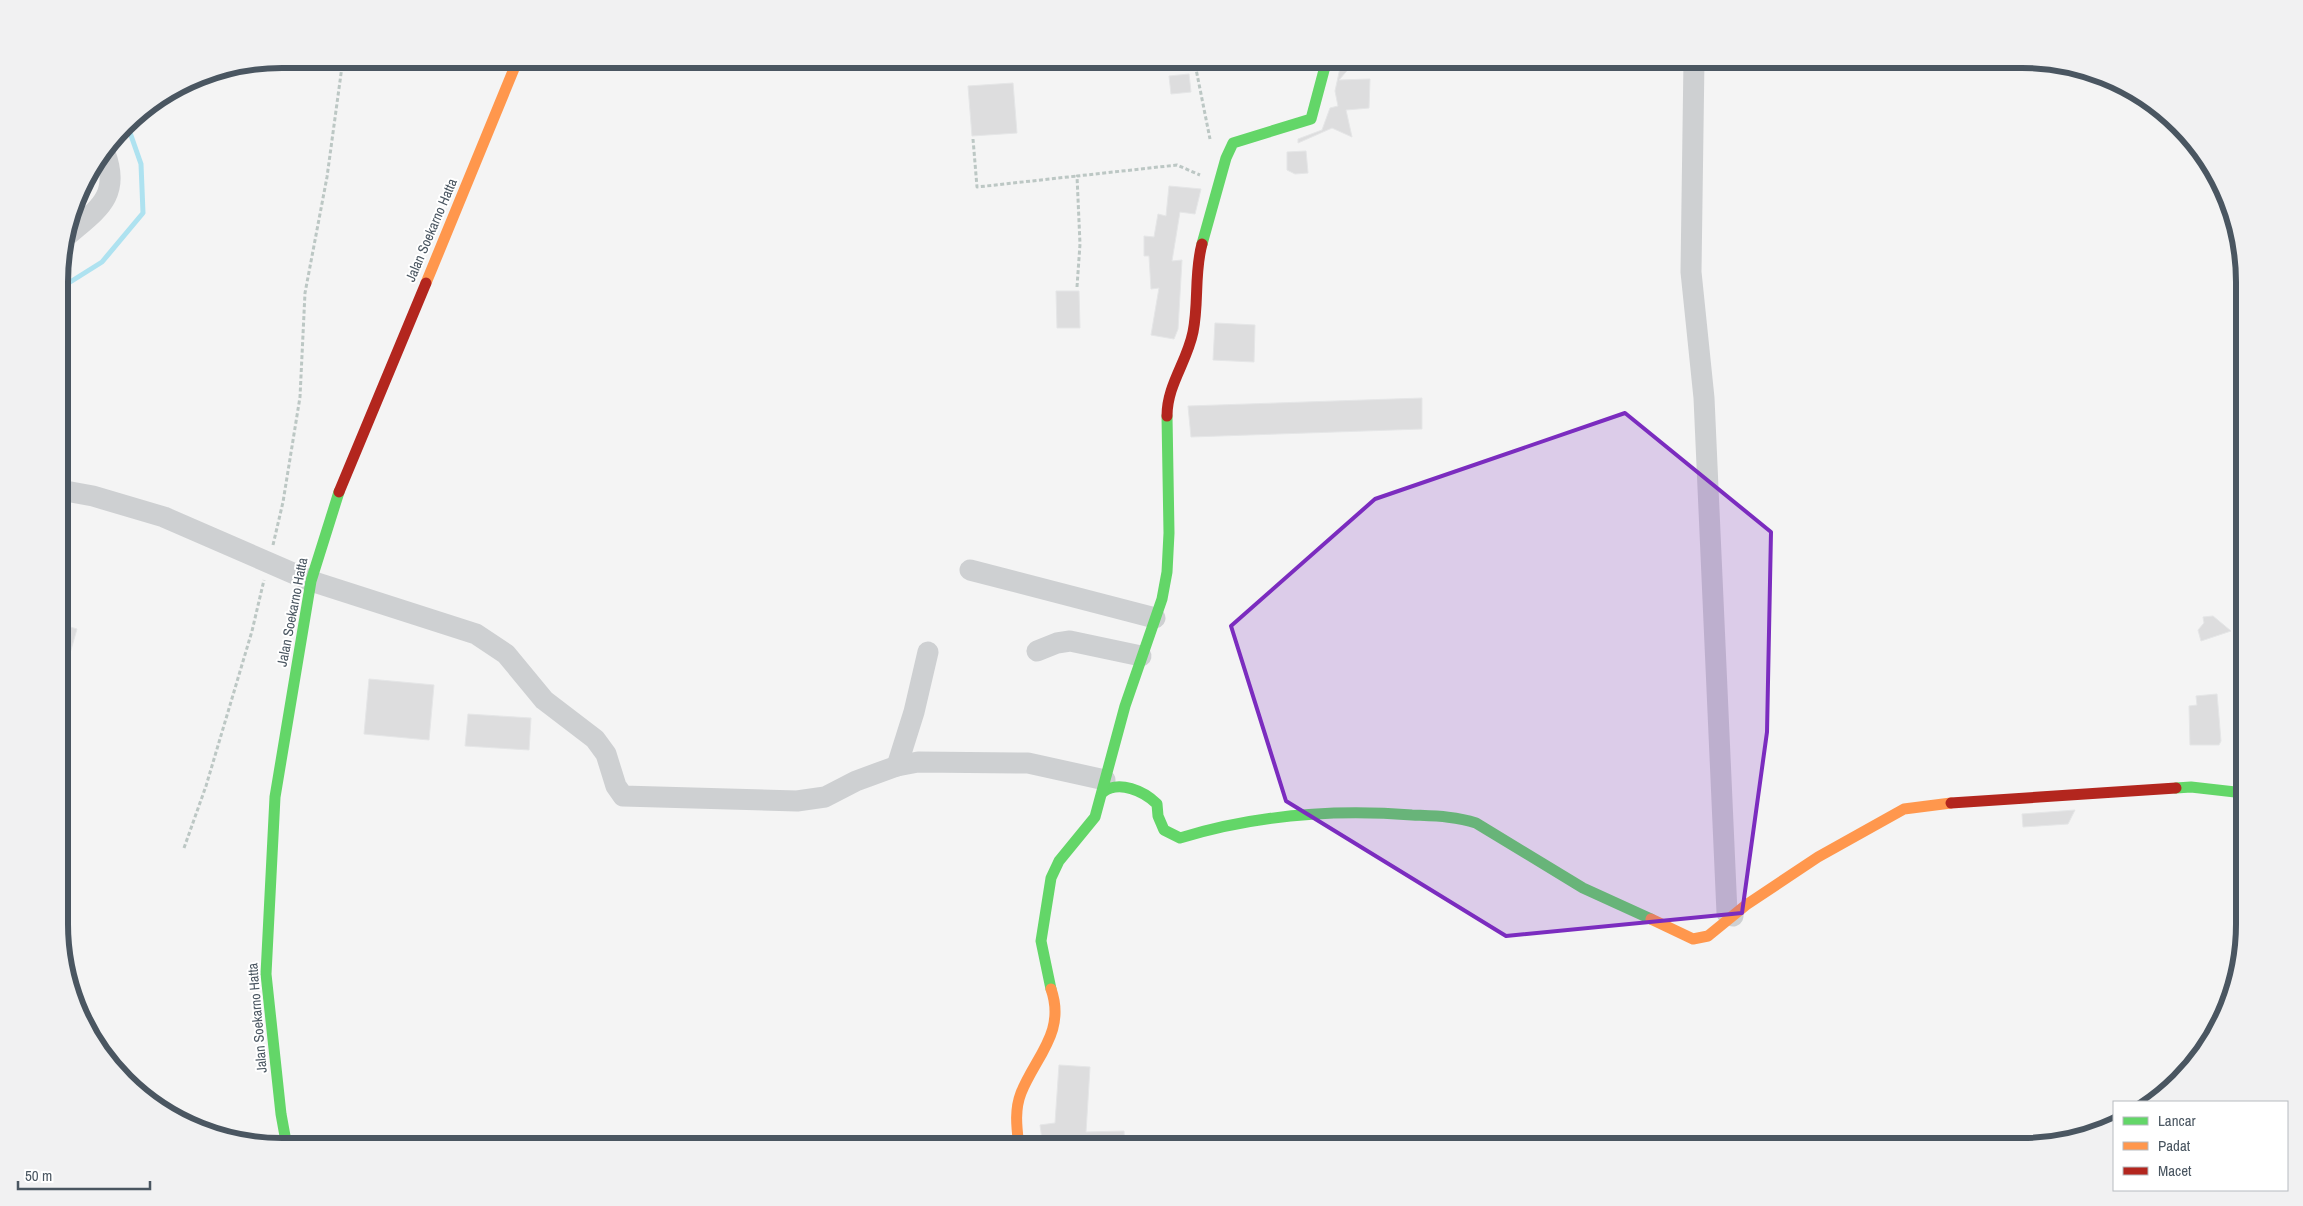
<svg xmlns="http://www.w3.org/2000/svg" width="2303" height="1206" font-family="'Archivo Narrow',sans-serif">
<rect width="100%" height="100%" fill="#f4f4f4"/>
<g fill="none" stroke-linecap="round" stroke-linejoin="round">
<path stroke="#aee2f0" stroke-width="5" d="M59 289 102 262 143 213 141 164 127 124"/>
</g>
<g fill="#ddddde" stroke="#e5e6e7">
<path d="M1342 59H1357L1339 80 1370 79 1369 108 1346 110 1352 137 1332 128 1298 143V139L1322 130 1330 108 1338 106 1335 91Z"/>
<path d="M1189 74 1191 92 1171 94 1169 76Z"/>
<path d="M1013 83 1017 133 972 136 968 86Z"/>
<path d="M1306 151 1308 173 1295 174 1287 170V152Z"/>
<path d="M1169 186 1201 189 1195 214 1180 212 1172 261 1182 260 1178 329 1174 339 1151 335 1159 288 1151 289 1149 256H1144V236L1154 237 1158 214 1166 216Z"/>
<path d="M1056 291H1079L1080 328H1057Z"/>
<path d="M1215 323 1255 325 1254 362 1213 360Z"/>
<path d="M1422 398V429L1191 437 1188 406Z"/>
<path d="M2213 616 2231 631 2201 641 2198 630 2204 623 2203 617Z"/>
<path d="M60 624 77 629 64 674H60Z"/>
<path d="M369 679 434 685 429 740 364 734Z"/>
<path d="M2217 694 2221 741 2219 745H2190L2189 706 2197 705 2196 696Z"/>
<path d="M468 714 531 718 529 750 465 746Z"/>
<path d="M2075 810 2068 824 2023 827 2022 814Z"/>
<path d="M1059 1065 1090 1067 1086 1132 1124 1131 1125 1147H1043L1040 1125 1055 1123Z"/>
</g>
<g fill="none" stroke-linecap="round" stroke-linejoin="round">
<g stroke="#bcc7c4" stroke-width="3" stroke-dasharray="4 2.5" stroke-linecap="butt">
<path d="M1194 59 1210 139"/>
<path d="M973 139 977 187 1077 176"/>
<path d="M1077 287 1080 244 1077 176 1177 165 1200 175"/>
<path d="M273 545 283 502 300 397 305 293 327 177 343 59"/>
<path d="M184 848 206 786 252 631 264 580"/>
</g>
<g stroke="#ced0d2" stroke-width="21">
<path d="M1694 59 1691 272 1704 398 1727 913 1733 916"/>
<path d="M68 235C98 209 121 196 105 153"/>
<path d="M60 490 93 496 164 517 311 581 476 634 506 654 544 700 595 739 606 754 616 786 623 796 797 801 825 797 856 781 897 766 918 762 1028 763 1105 780"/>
<path d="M970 570 1155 618"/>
<path d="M1037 651 1057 643 1070 641 1141 656"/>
<path d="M897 766 914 712 928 652"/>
</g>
<g stroke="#63d668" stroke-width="11">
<path d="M1202 244 1226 158 1233 143 1311 119 1327 59"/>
<path d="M2176 788 2191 787 2244 793"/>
<path d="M1103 792C1119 780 1144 791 1157 804L1158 816 1164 830 1180 838C1255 815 1333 809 1412 815 1433 816 1455 816 1476 823L1583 888 1651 919"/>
<path d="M1051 989 1041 941 1051 878 1059 861 1095 817 1125 706 1162 599 1167 572 1169 533 1167 416"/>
<path d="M287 1147 281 1114 266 974 275 797 311 581 339 492"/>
</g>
<g stroke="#ff974d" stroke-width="11">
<path d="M426 283 518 59"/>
<path d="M1651 919 1693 939 1708 936 1746 905 1818 857 1904 809 1951 803"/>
<path d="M1019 1147C1017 1129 1014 1111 1021 1093 1036 1056 1066 1032 1051 989"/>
</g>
<g stroke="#b3261e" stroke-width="11">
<path d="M1167 416C1167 385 1187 362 1193 332 1199 303 1194 273 1202 244"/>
<path d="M339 492 426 283"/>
<path d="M1951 803 2176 788"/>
</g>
</g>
<path fill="#7b2cbf" fill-opacity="0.2" stroke="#7b2cbf" stroke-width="4" stroke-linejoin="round" d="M1625 413 1771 532 1767 732 1742 913 1506 936 1286 801 1231 626 1375 499Z"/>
<g text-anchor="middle" stroke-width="4" stroke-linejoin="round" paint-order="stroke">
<g font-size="14" fill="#4a5661" stroke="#fff">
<text transform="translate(431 230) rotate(-67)" y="5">Jalan Soekarno Hatta</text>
<text transform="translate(292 612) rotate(-79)" y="5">Jalan Soekarno Hatta</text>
<text transform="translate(257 1018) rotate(-95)" y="5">Jalan Soekarno Hatta</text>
</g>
</g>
<path d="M0 0H2303V1206H0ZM282 68H2022A214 214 0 0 1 2236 282V924A214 214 0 0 1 2022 1138H282A214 214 0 0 1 68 924V282A214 214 0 0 1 282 68Z" fill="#f1f1f2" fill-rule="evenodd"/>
<path fill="none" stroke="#4a5661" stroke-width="6" d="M282 68H2022A214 214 0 0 1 2236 282V924A214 214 0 0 1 2022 1138H282A214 214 0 0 1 68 924V282A214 214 0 0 1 282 68Z"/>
<rect x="2113" y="1101" width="175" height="90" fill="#ffffff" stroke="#b7bbc0"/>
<rect x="2123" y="1117" width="25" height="8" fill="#63d668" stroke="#b7bbc0"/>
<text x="2158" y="1126" font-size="15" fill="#4a5661">Lancar</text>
<rect x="2123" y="1142" width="25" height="8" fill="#ff974d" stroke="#b7bbc0"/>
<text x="2158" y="1151" font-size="15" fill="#4a5661">Padat</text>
<rect x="2123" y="1167" width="25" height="8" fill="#b3261e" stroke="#b7bbc0"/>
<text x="2158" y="1176" font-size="15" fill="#4a5661">Macet</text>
<path d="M18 1181v8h132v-8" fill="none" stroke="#4a5661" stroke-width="2.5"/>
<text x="25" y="1181" font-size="15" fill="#4a5661" stroke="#ffffff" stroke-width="4" paint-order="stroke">50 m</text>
</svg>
